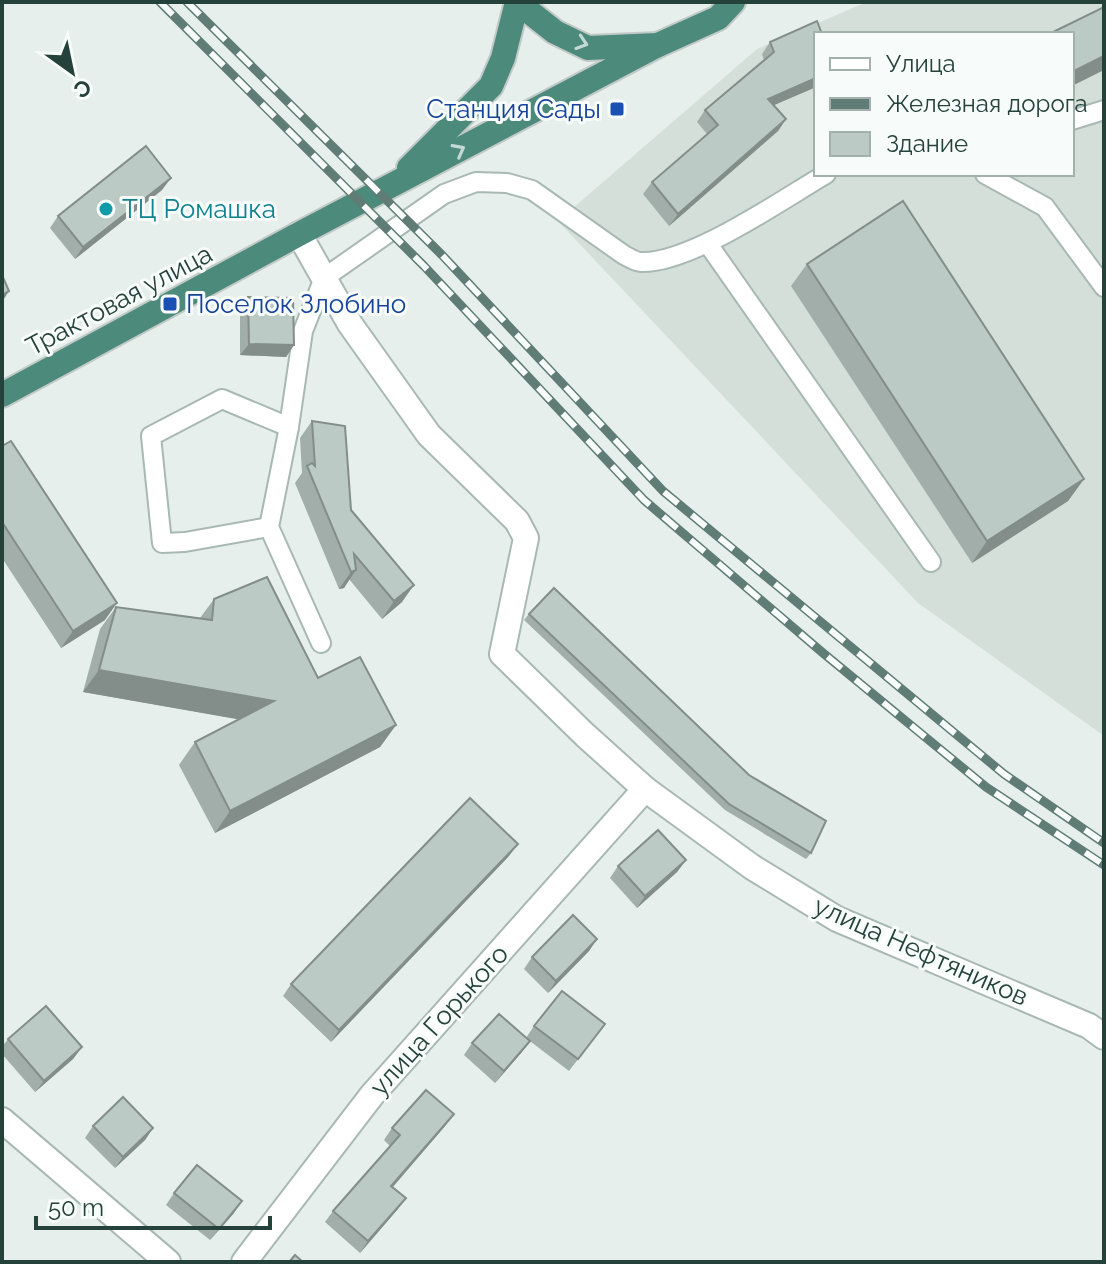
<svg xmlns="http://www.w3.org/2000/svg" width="1106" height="1264" font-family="Raleway,sans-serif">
<rect width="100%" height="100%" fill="#e6efeb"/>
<path fill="#d4dfda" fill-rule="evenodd" d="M867 2H1104V736L918 603 558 221 757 49ZM816 34H1072V174H816Z"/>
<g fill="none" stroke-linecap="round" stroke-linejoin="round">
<g stroke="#a8b8b2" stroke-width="22">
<g id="service">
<path d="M1072 120 1104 110"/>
<path d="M985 174 1045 207 1104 287"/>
<path d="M708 244 931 562"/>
<path d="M269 527 185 542 162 543 151 436 222 399 289 427"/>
<path d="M321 643 269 527 289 427 303 331 324 278 444 194 476 182 507 183 532 190 624 255C630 258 636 262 641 262 690 264 783 199 826 174"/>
</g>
</g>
<g stroke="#a8b8b2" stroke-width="28">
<g id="minor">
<path d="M299 234 350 324 429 435 517 521 526 538 502 654 585 735 645 789 752 867 837 919 1089 1026 1104 1037"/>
<path d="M2 1120 168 1262"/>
<path d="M244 1262 372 1095 645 789"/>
</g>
</g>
<g stroke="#c2cac8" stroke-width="28">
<g id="trunk">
<path d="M517 2 555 32 588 48 658 45 718 18 733 2"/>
<path d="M409 168 491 86 503 58 517 2"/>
<path d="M2 395 299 234 658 45"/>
</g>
</g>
<use href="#service" stroke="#fff" stroke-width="18"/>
<use href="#minor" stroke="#fff" stroke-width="24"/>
<use href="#trunk" stroke="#4c8a7c" stroke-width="24"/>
<g stroke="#5f7d75" stroke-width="9">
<g id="rail">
<path d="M160 2 424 266 644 500 823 653 986 787 1104 865"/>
<path d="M187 2 442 255 663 491 1004 774 1104 843"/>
</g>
</g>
<use href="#rail" stroke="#f7fbf9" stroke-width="6" stroke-dasharray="18" stroke-linecap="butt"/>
</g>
<g fill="#a1aea9">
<path d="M816 34V87L774 105 786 119 778 131 669 226 643 194 652 182 707 134 697 122 705 110 764 60 762 54 770 42Z"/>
<path d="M162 190 75 259 50 228 58 216Z"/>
<path d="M807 264 1084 479 1068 501 972 563 791 286Z"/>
<path d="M248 297 294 345 286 357 240 355V309Z"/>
<path d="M312 421 351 510 402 602 382 619 349 579 344 588 339 589 295 483 302 473 300 438Z"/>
<path d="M2 446 105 620 61 648 2 558Z"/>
<path d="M214 599 318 678 396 725 380 747 215 833 179 765 195 742 239 719 83 692 100 629 116 607 200 618Z"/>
<path d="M529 614 811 853 806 859 725 810 524 620Z"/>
<path d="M509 856 331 1042 283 996 291 984Z"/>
<path d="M686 860 677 872 637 908 610 878 618 866Z"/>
<path d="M597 939 589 951 548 993 524 969 532 957Z"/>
<path d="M605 1024 569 1071 526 1038 534 1026Z"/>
<path d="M8 1039 82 1047 73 1059 35 1092 2 1054V1047Z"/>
<path d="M530 1041 521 1053 495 1083 464 1055 472 1043Z"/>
<path d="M454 1114 445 1126 393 1187 406 1198 397 1210 360 1253 325 1222 333 1211 390 1146 384 1140 392 1128Z"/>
<path d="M93 1126 153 1128 145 1140 115 1168 85 1138Z"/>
<path d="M174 1193 234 1213 210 1240 166 1205Z"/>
</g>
<g fill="#838d89">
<path d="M1104 56V70L1072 86V72Z"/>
<path d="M816 78V87L760 111 768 99Z"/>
<path d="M786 119 778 131 669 226 678 214Z"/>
<path d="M171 178 162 190 75 259 83 247Z"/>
<path d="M9 291 2 302V295Z"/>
<path d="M249 344 294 345 286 357 240 355Z"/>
<path d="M1084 479 1068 501 972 563 987 541Z"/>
<path d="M356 570 344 588 339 589 351 572Z"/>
<path d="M414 585 402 602 382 619 394 601Z"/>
<path d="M117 603 105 620 61 648 73 631Z"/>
<path d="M99 670 274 701 259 723 83 692Z"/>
<path d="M396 725 380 747 215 833 230 811Z"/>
<path d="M518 844 509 856 331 1042 339 1030Z"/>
<path d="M686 860 677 872 637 908 645 896Z"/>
<path d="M597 939 589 951 548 993 556 981Z"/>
<path d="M530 1041 521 1053 495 1083 504 1071Z"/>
<path d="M82 1047 73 1059 35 1092 44 1081Z"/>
<path d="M454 1114 445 1126 383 1198 391 1186Z"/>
<path d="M153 1128 145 1140 115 1168 123 1157Z"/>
<path d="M406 1198 397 1210 360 1253 368 1241Z"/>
<path d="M242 1201 234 1213 210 1240 219 1229Z"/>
</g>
<g fill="#bbcac4" stroke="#838d89" stroke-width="2">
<path d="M1104 7V56L1072 72V34H1049Z"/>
<path d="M817 21 822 34H816V78L768 99 786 119 678 214 652 182 718 125 705 110 774 52 770 42Z"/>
<path d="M146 146 171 178 83 247 58 216Z"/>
<path d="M903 201 1084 479 987 541 807 264Z"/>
<path d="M2 275 9 291 2 295Z"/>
<path d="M248 297 293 298 294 345 249 344Z"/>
<path d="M312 421 345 426 351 510 414 585 394 601 354 554 356 570 351 572 307 466 312 463 315 466Z"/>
<path d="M11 441 117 603 73 631 2 522V446Z"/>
<path d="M267 577 318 678 360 657 396 725 230 811 195 742 274 701 99 670 116 607 212 620 214 599Z"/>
<path d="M554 588 749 775 826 821 811 853 729 804 529 614Z"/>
<path d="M470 798 518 844 339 1030 291 984Z"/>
<path d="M658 830 686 860 645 896 618 866Z"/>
<path d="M573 915 597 939 556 981 532 957Z"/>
<path d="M562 991 605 1024 578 1059 534 1026Z"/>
<path d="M46 1006 82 1047 44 1081 8 1039Z"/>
<path d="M499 1014 530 1041 504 1071 472 1043Z"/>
<path d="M426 1090 454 1114 391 1186 406 1198 368 1241 333 1211 400 1135 392 1128Z"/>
<path d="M123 1097 153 1128 123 1157 93 1126Z"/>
<path d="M197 1165 242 1201 219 1229 174 1193Z"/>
<path d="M295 1255 303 1262H289Z"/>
</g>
<defs><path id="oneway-chevron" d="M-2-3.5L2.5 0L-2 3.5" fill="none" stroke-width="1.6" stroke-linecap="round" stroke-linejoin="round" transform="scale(2)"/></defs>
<g stroke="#c4d9d4">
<use href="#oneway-chevron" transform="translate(582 43) rotate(18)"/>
<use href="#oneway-chevron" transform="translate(459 150) rotate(-28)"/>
</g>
<g fill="#1a4fb4" stroke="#f7fbf9" stroke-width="3">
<rect x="609" y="101" width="16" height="16" rx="4"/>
<rect x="162" y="296" width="16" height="16" rx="4"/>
</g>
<circle fill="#0f9aa8" stroke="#f7fbf9" stroke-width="3" cx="106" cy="209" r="8"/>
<g text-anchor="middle" stroke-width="6" stroke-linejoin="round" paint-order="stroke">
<g font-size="26" fill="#164399" stroke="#f7fbf9" text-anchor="end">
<text x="601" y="118">Станция Сады</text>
<text x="186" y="313" text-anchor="start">Поселок Злобино</text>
</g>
<g font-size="26" fill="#0d838f" stroke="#f7fbf9" text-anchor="start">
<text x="122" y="218">ТЦ Ромашка</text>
</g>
<g font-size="26" fill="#24423a" stroke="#f7fbf9">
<text transform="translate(119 300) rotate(-28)" y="9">Трактовая улица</text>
<text transform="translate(921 951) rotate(24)" y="9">улица Нефтяников</text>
<text transform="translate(439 1020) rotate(-48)" y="9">улица Горького</text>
</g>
</g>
<rect width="1106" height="1264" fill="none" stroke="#24423a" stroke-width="8"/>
<rect x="814" y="32" width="260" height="144" fill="#f7fbf9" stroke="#a3b1ad" stroke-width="2"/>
<rect x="830" y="58" width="40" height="12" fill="#ffffff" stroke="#a3b1ad" stroke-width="2"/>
<text x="886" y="72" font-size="24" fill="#24423a">Улица</text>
<rect x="830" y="98" width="40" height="12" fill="#5f7d75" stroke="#a3b1ad" stroke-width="2"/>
<text x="886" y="112" font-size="24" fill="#24423a">Железная дорога</text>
<rect x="830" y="132" width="40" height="24" fill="#bbcac4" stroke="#a3b1ad" stroke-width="2"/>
<text x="886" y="152" font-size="24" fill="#24423a">Здание</text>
<g transform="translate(72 72) rotate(147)" stroke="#f7fbf9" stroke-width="6" paint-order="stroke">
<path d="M0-6L14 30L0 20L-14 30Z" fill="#24423a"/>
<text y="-12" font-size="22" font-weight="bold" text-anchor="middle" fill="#24423a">С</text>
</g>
<path d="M36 1216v12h234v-12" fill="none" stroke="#24423a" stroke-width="4"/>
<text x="48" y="1216" font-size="24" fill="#24423a" stroke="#f7fbf9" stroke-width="6" paint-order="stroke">50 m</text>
</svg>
